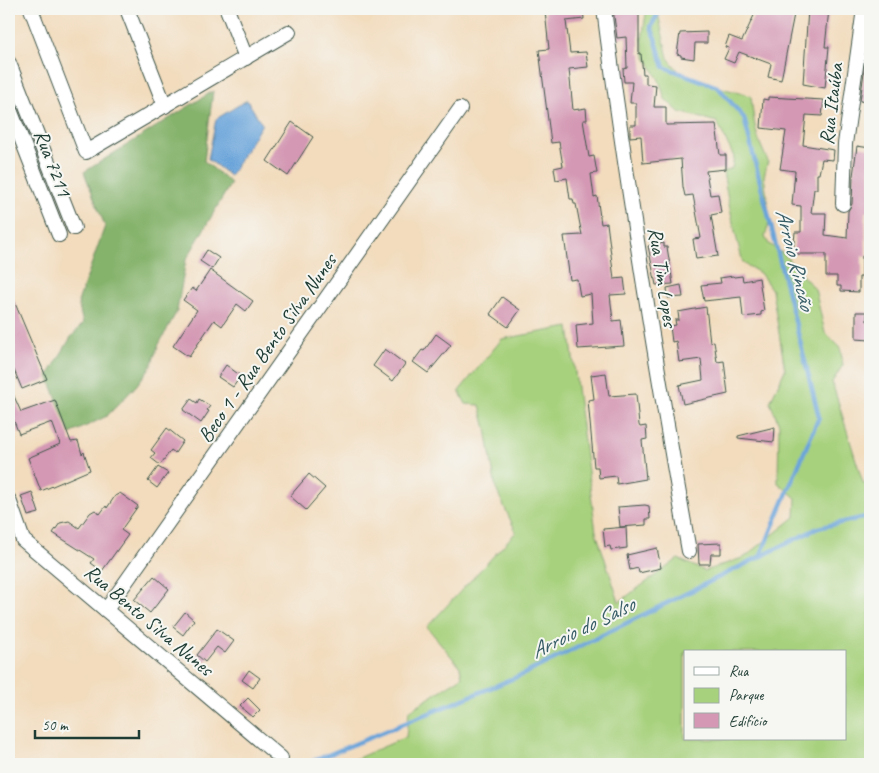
<svg xmlns="http://www.w3.org/2000/svg" width="879" height="773" font-family="Caveat,sans-serif">
<rect width="100%" height="100%" fill="#f6f6f2"/>
<filter id="ink" filterUnits="userSpaceOnUse"><feTurbulence type="fractalNoise" baseFrequency=".02" numOctaves="2"/><feDisplacementMap in="SourceGraphic" scale="10" xChannelSelector="R" yChannelSelector="G"/><feConvolveMatrix kernelMatrix="1 2 1 2 8 2 1 2 1" color-interpolation-filters="sRGB"/></filter>
<filter id="wash" filterUnits="userSpaceOnUse"><feTurbulence type="fractalNoise" baseFrequency=".0096" numOctaves="4" result="noise"/><feDisplacementMap in="SourceGraphic" scale="20" xChannelSelector="R" yChannelSelector="G"/><feGaussianBlur stdDeviation="1.12" result="paint"/><feColorMatrix in="noise" values="0 0 0 0 0 0 0 0 0 0 0 0 0 0 0 0 0 1.4 0 .05"/><feComposite in="paint" operator="in"/></filter>
<g filter="url(#wash)">
<rect width="100%" height="100%" fill="#f2dcbd"/>
<path fill="#a7d17d" stroke="#638758" fill-rule="evenodd" d="M650 9H657L668 58 681 74 703 83 751 96C754 123 755 136 768 161L764 176 770 220 765 237 769 244 784 254 798 271 815 289 825 333 840 347 843 365 832 382 863 483H870V764H479L478 763 470 764H344L406 737 409 711 462 677 460 667 427 627 516 532 496 489 486 429 480 405 466 404 459 391 502 339 569 327 596 532 619 602 678 559 705 571 745 557 795 517 796 498 778 483 779 424 770 402 785 370 772 290 760 273 743 263C735 233 728 203 723 172L732 168 734 157 717 122 679 112 665 99 659 80 645 56 642 39 646 14ZM685 652H845V739H685Z"/>
<path fill="#85b36c" stroke="#527850" d="M213 91 204 161 231 183 186 260 177 311 158 346 151 366 136 386 107 416 70 434 48 376 71 337 83 324 78 302 105 226 84 172Z"/>
<path fill="#6aa4da" stroke="#447087" d="M247 100 262 124 230 176 208 159 216 119Z"/>
<g fill="none" stroke-linecap="round" stroke-linejoin="round">
<g stroke="#6aa4da" stroke-width="4.5">
<path d="M661 9 651 26 664 67 718 87 744 118 819 417 760 557"/>
<path d="M306 764 524 674 818 528 870 516"/>
</g>
</g>
<g id="blocks">
<g fill="#d498b4">
<path d="M571 9H583L584 19 566 21 570 53 586 52 588 67 569 69 573 110 586 108 587 120H583L589 157 594 156 597 173 591 174 594 197 597 196 601 224 607 223 614 279 624 278 626 294 610 295 613 321 621 320 624 346 578 349 576 325 593 323 591 294 580 296 577 279 570 280 564 236 582 235 576 204H574L573 199H570L567 178 556 180 554 168 563 166 559 142 551 143 539 50 549 49 545 11Z"/>
<path d="M613 9H639V54H641L643 74H646V84L656 85 654 107H666V125L716 124 720 155H726V169L706 171 710 195 718 194 721 213 711 215 718 256 696 259 693 239 701 238 693 195 685 196 683 187 681 159 643 163 641 136 630 137V125H636V103H630L632 82H624L623 69 627 68 626 37 617 38Z"/>
<path d="M757 9H795L781 80 768 77 771 64 739 52 734 63 724 59 729 48 725 47 729 36 742 41Z"/>
<path d="M808 9H829L825 47H829L825 88 803 84Z"/>
<path d="M707 32V43H695L694 59 681 57V55L677 54 680 33Z"/>
<path d="M868 44 870 45V103L860 101Z"/>
<path d="M768 97 824 100 822 116 806 115 803 145 834 150 833 160 822 159 819 174H817V189H814L811 213H826L825 235 847 238 848 211 852 204 853 176 857 146 870 148V212H865L866 256H862V277H859V292L841 291V286H837V276H826V254H793L795 232H801V206L792 205 795 171 780 169 786 131 761 128 763 99 768 100Z"/>
<path d="M292 122 313 137 288 176 267 161Z"/>
<path d="M664 243V247H667L673 284 656 285 648 246Z"/>
<path d="M207 250 219 258 212 269 200 261Z"/>
<path d="M210 270 253 301 246 311 237 304 222 326 214 320 189 357 173 346 197 310 183 300 192 288 196 291Z"/>
<path d="M733 276 734 277 742 276 743 281 759 278 764 311 761 312V315L743 317 741 297 704 301 701 285 721 283 720 278Z"/>
<path d="M681 285 683 297 668 298 667 288Z"/>
<path d="M9 289 47 379 22 389 14 370 9 372Z"/>
<path d="M502 297 520 310 508 327 490 314Z"/>
<path d="M706 307 710 342 714 341 717 362 724 361 728 394 683 404 679 385 703 380 701 359 679 362 676 341 672 342 670 326 676 325 675 320H679L678 312Z"/>
<path d="M856 312H867V321H870V340L856 339Z"/>
<path d="M436 334 451 345 428 373 413 362 422 350 424 351Z"/>
<path d="M385 349 405 364 393 381 373 366Z"/>
<path d="M226 365 241 376 233 387 218 377Z"/>
<path d="M606 373 609 396 636 394 639 425 640 427 646 426 647 439 642 440 646 479 617 484 616 476 599 478 598 467H594L588 400 594 399 591 375Z"/>
<path d="M9 385 21 412 55 400 71 442 78 441 82 454 84 452 90 470 41 491 28 458 60 444 52 422 19 434 12 416 9 417Z"/>
<path d="M191 399 197 403 199 399 210 406 207 410 209 411 201 423 183 410Z"/>
<path d="M775 427 774 442 738 438V436Z"/>
<path d="M167 428 183 441 175 453 171 450 160 465 151 458 155 453 151 450Z"/>
<path d="M158 467 168 473 157 488 148 481Z"/>
<path d="M309 474 325 488 306 510 290 496Z"/>
<path d="M32 492 39 513 28 516 21 496Z"/>
<path d="M120 493 138 506 121 530 128 535 102 571 91 563 94 559 53 533 60 523 69 521 79 528 90 513 95 510 100 514 106 506 107 508 115 496Z"/>
<path d="M645 505 649 506 650 519H646V525L620 527 618 507Z"/>
<path d="M626 527 627 548 611 550 610 546 605 547 603 529Z"/>
<path d="M721 543V554H711L710 564H699L698 544Z"/>
<path d="M657 548 661 568 639 573 638 568 630 570 627 555Z"/>
<path d="M154 576 169 589 150 613 134 600Z"/>
<path d="M185 612 194 620 183 635 173 627Z"/>
<path d="M217 629 234 641 225 653 217 647 205 662 197 655Z"/>
<path d="M249 670 260 678 253 688 242 680Z"/>
<path d="M248 698 260 710 253 717 240 706Z"/>
</g>
</g>
</g>
<g filter="url(#ink)">
<use href="#blocks" fill-opacity="0" stroke="#3f5549" stroke-width="1"/>
<g fill="none" stroke-linecap="round" stroke-linejoin="round">
<g stroke="#3f5549" stroke-width="16">
<g id="minor">
<path d="M31 9 86 152 289 32"/>
<path d="M127 9 165 106"/>
<path d="M227 9 246 58"/>
<path d="M604 9C627 191 657 371 689 551"/>
<path d="M9 63 74 228"/>
<path d="M9 107 59 235"/>
<path d="M843 204 845 144 864 9"/>
<path d="M9 500 23 540 281 758"/>
<path d="M106 610 460 109"/>
</g>
</g>
<use href="#minor" stroke="#fff" stroke-width="14"/>
</g>
</g>
<g text-anchor="middle" stroke-width="4" stroke-linejoin="round" paint-order="stroke">
<g font-size="21" fill="#1f3d34" stroke="#f6f6f2">
<text transform="translate(831 104) rotate(-83)" y="7">Rua Itaúba</text>
<text transform="translate(53 163) rotate(69)" y="7">Rua 7211</text>
<text transform="translate(663 277) rotate(81)" y="7">Rua Tim Lopes</text>
<text transform="translate(267 348) rotate(-55)" y="7">Beco 1 - Rua Bento Silva Nunes</text>
<text transform="translate(149 620) rotate(40)" y="7">Rua Bento Silva Nunes</text>
</g>
<g font-size="22" font-style="italic" fill="#365c66" stroke="#f6f6f2">
<text transform="translate(796 259) rotate(76)" y="8">Arroio Rincão</text>
<text transform="translate(582 627) rotate(-26)" y="8">Arroio do Salso</text>
</g>
</g>
<rect width="879" height="773" fill="none" stroke="#f6f6f2" stroke-width="30"/>
<rect x="684" y="650" width="162" height="90" fill="#f6f6f2" stroke="#a0aca6"/>
<rect x="694" y="667" width="25" height="8" fill="#ffffff" stroke="#a0aca6"/>
<text x="729" y="676" font-size="15" fill="#1f3d34">Rua</text>
<rect x="694" y="688" width="25" height="15" fill="#a7d17d" stroke="#a0aca6"/>
<text x="729" y="700" font-size="15" fill="#1f3d34">Parque</text>
<rect x="694" y="713" width="25" height="15" fill="#d498b4" stroke="#a0aca6"/>
<text x="729" y="726" font-size="15" fill="#1f3d34">Edifício</text>
<path d="M35 730v8h104v-8" fill="none" stroke="#1f3d34" stroke-width="2.5"/>
<text x="42" y="730" font-size="15" fill="#1f3d34" stroke="#f6f6f2" stroke-width="4" paint-order="stroke">50 m</text>
</svg>
